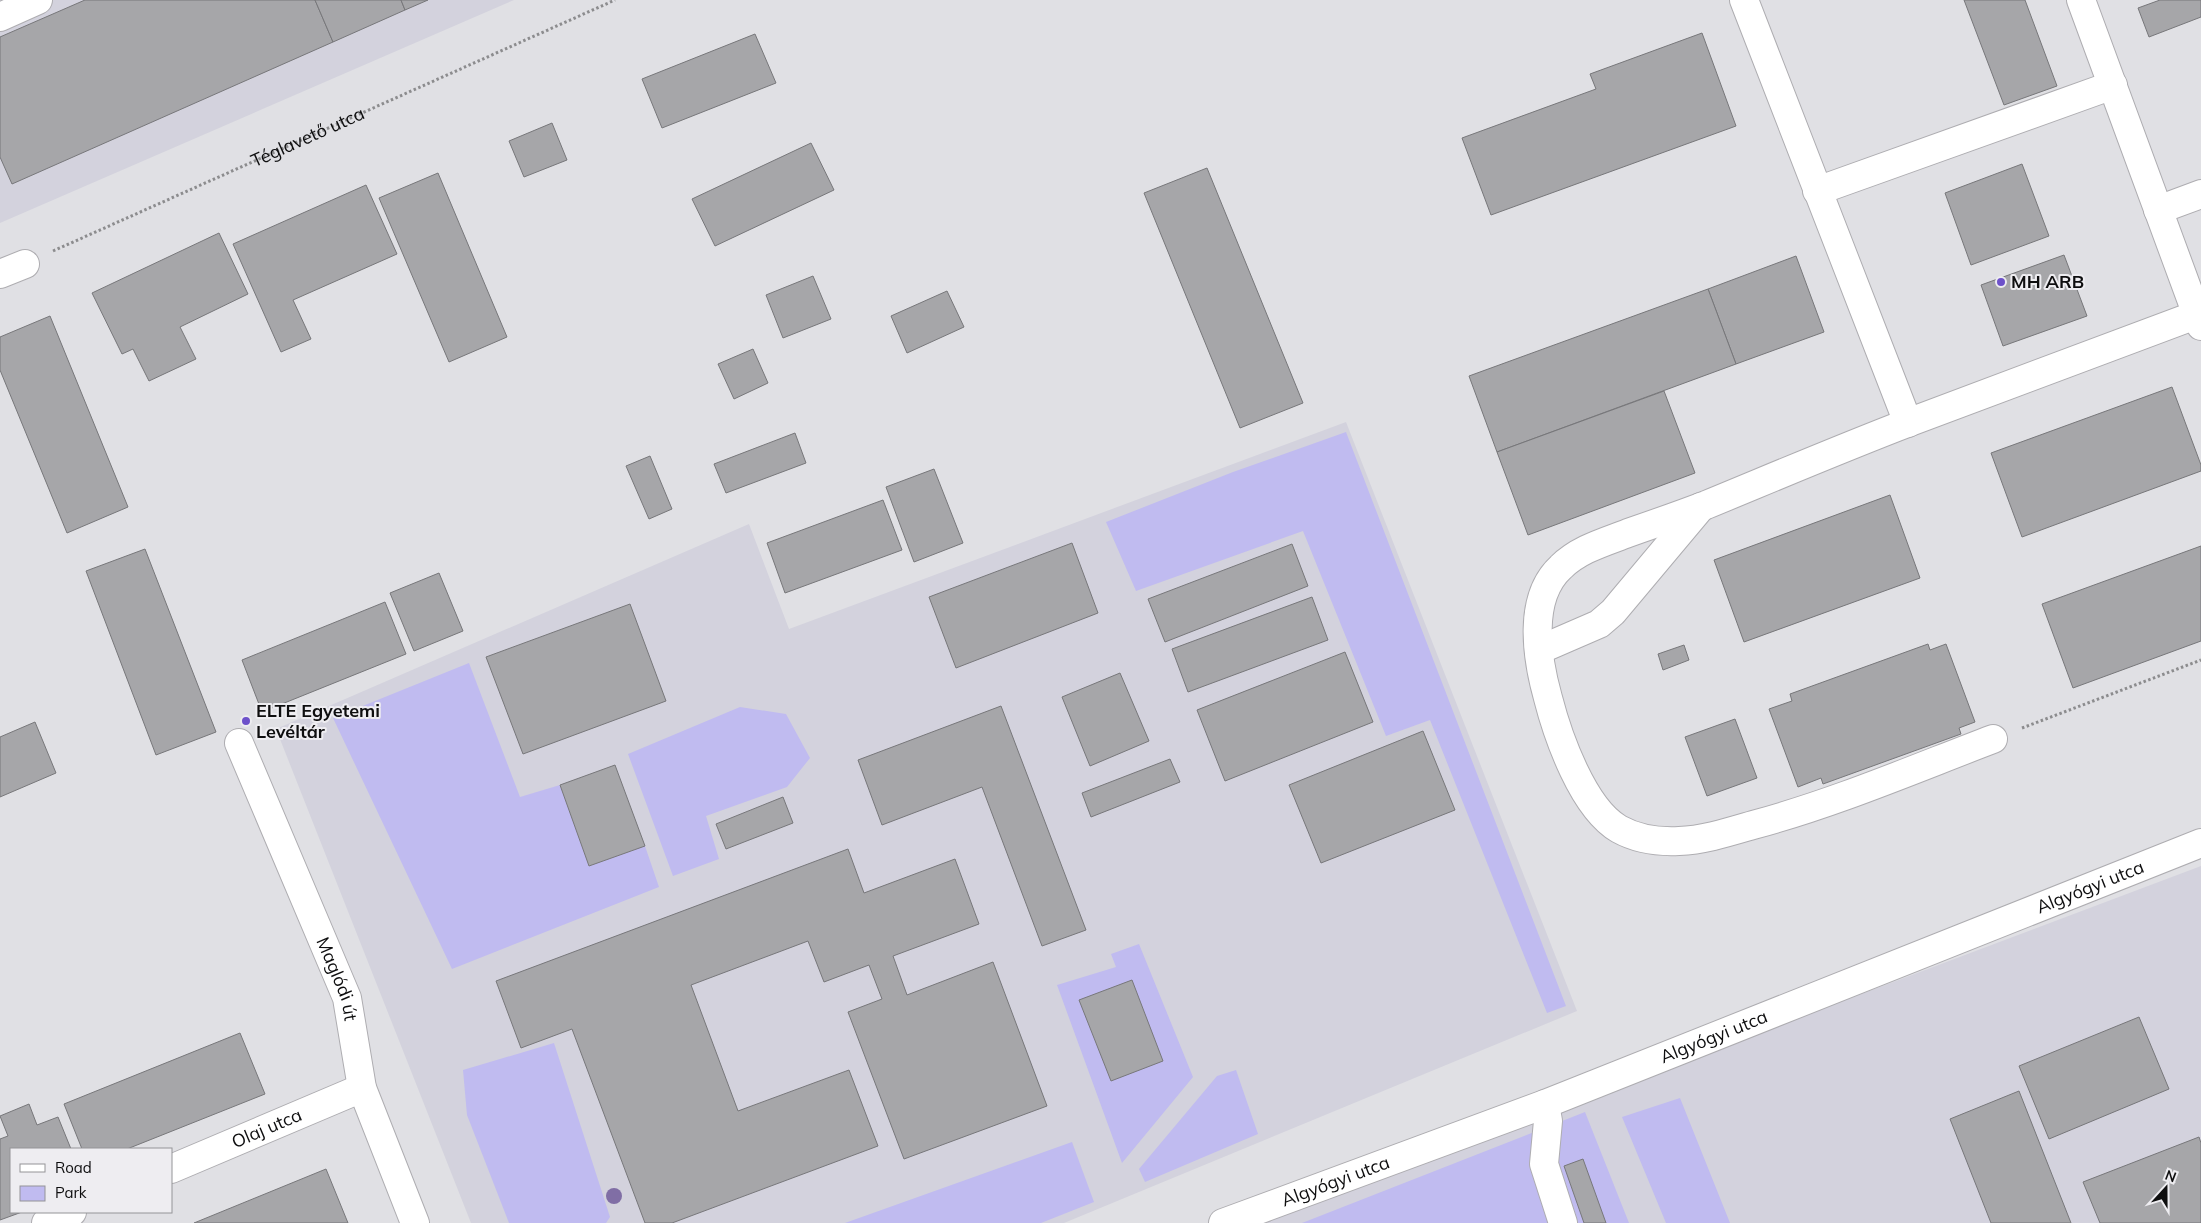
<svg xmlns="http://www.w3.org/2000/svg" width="2201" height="1223" font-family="Mulish,sans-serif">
<rect width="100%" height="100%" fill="#e0e0e4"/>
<g fill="#d3d2dd">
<path d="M0 0H514L0 223Z"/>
<path d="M1346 422 1577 1011 1064 1223H471L276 729 749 524 789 629Z"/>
<path d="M2201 866V1223H1254Z"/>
</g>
<g fill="#c0bbf0">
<path d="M1346 432 1566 1006 1547 1013 1430 720 1386 736 1303 531 1136 591 1106 522 1233 472Z"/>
<path d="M469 663 520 797 560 785 589 866 645 846 659 887 452 969 333 718Z"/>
<path d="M740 707 786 714 810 758 787 787 706 816 719 859 673 876 628 754Z"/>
<path d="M1139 944 1193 1077 1122 1163 1057 985 1116 967 1111 954Z"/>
<path d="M554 1043 610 1217 606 1223H509L467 1115 463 1070Z"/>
<path d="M1236 1070 1258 1134 1145 1182 1139 1169 1217 1076Z"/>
<path d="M1680 1098 1730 1223H1666L1622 1117Z"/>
<path d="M1585 1112 1629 1223H1302Z"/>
<path d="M1072 1142 1094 1202 1041 1223H845Z"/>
</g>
<g fill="#a6a6a9" stroke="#77777a">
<path d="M85 0H315L333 42 12 184 0 157V37Z"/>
<path d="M315 0H401L405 10 333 42Z"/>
<path d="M401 0H428L405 10Z"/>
<path d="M1964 0H2025L2057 86 2004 105Z"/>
<path d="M2160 0H2201V17L2149 37 2138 8Z"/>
<path d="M1702 33 1736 126 1491 215 1462 138 1596 89 1590 74Z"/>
<path d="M755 34 776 83 662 128 642 79Z"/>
<path d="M552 123 567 160 524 177 509 141Z"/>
<path d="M811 143 834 190 715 246 692 199Z"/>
<path d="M2022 164 2049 236 1971 265 1945 193Z"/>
<path d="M1207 168 1303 403 1240 428 1144 193Z"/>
<path d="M438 173 507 337 449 362 379 198Z"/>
<path d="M366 185 397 254 293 300 311 339 281 352 233 244Z"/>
<path d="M219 233 248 294 180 327 196 359 149 381 133 349 122 354 92 293Z"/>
<path d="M2064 255 2087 316 2003 346 1981 285Z"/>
<path d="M1796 256 1824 332 1736 364 1708 289Z"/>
<path d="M813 276 831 319 783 338 766 295Z"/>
<path d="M1708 289 1736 364 1497 452 1469 376Z"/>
<path d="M947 291 964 327 907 353 891 316Z"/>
<path d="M50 316 128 507 67 533 0 370V337Z"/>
<path d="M753 349 768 383 734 399 718 364Z"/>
<path d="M2172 387 2201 465V471L2022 537 1991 453Z"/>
<path d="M1664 391 1695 473 1528 535 1497 452Z"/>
<path d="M795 433 806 463 726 493 714 464Z"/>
<path d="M650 456 672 509 649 519 626 466Z"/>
<path d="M934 469 963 543 914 562 886 487Z"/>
<path d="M1890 495 1920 578 1744 642 1714 560Z"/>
<path d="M883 500 902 550 785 593 767 543Z"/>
<path d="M1072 543 1098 613 956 668 929 597Z"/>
<path d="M1292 544 1308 586 1165 642 1148 599Z"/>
<path d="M2201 546V641L2073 688 2042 604Z"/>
<path d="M145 549 216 732 156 755 86 571Z"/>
<path d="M439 573 463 631 414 651 390 593Z"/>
<path d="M1312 597 1328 640 1188 692 1172 649Z"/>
<path d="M385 602 406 654 262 712 242 660Z"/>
<path d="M630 604 666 701 523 754 486 657Z"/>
<path d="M1928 644 1930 650 1946 644 1975 722 1959 728 1961 734 1823 784 1821 778 1798 787 1769 709 1792 701 1790 694Z"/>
<path d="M1684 645 1689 660 1663 670 1658 654Z"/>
<path d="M1345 652 1373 722 1225 781 1197 710Z"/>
<path d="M1120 673 1149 741 1090 766 1062 697Z"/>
<path d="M1001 706 1086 930 1042 946 982 787 882 825 858 760Z"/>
<path d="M1735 719 1757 778 1707 796 1685 737Z"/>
<path d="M35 722 56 773 0 797V737Z"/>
<path d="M1423 731 1455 810 1321 863 1289 785Z"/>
<path d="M1170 759 1180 782 1091 817 1082 793Z"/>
<path d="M615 765 645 846 589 866 560 785Z"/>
<path d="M783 797 793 823 726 849 716 824Z"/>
<path d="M848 849 864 893 955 859 979 924 893 956 907 995 993 962 1047 1106 904 1159 848 1012 882 999 869 965 824 982 808 941 691 985 738 1111 849 1070 878 1146 672 1223H645L572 1029 521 1048 496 981Z"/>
<path d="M1132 980 1163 1061 1111 1081 1079 1000Z"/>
<path d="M2139 1017 2169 1089 2049 1139 2019 1066Z"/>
<path d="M240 1033 265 1094 127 1149H82L64 1104Z"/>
<path d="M2019 1091 2071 1223H1991L1950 1119Z"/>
<path d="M29 1104 37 1125 58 1117 71 1149H11V1212H22L0 1220V1139L8 1136 0 1116Z"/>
<path d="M2199 1137 2201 1143V1223H2100L2083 1182Z"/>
<path d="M1583 1159 1606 1223H1584L1564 1166Z"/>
<path d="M326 1169 348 1223H194Z"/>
</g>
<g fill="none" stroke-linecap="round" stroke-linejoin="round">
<g stroke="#aeadb1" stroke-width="30">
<g id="minor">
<path d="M1744 0 1908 423"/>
<path d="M2081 0 2201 326"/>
<path d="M0 17 38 0"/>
<path d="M1817 191 2113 85"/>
<path d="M2158 210 2201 194"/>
<path d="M0 274 25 264"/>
<path d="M1539 650 1599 624 1613 612 1701 507"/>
<path d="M1993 739C1914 769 1835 803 1753 825 1729 832 1704 840 1679 841 1658 842 1637 839 1619 829 1583 808 1558 737 1548 698 1537 659 1527 598 1561 567 1579 549 1605 542 1628 533 1654 524 1680 515 1706 505 1774 477 1842 448 1910 422 2007 385 2104 349 2201 313"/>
<path id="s2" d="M239 743 347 998 362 1088 415 1223"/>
<path d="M1545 1104 1548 1121 1544 1164 1563 1223"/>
<path id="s3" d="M171 1169 362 1088"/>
<path d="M46 1223 72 1212"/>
<path id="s4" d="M1223 1223 1545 1104 2201 843"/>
</g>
</g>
<g stroke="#8c8c8e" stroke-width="3" stroke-dasharray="2.5 2.5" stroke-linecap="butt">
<path id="s1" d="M53 251 615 0"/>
<path d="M2022 728 2201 660"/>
</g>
<use href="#minor" stroke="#fff" stroke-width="28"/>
</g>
<circle fill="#806ea5" cx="614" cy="1196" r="8"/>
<g fill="#6d51ca" stroke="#eeedf1" stroke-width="2">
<circle cx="2001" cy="282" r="5"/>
<circle cx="246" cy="721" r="5"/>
</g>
<g text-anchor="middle" stroke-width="4" stroke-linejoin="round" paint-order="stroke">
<g font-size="18" fill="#0e0e0f" stroke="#eeedf1">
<text dy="6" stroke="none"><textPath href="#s1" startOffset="279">Téglavető utca</textPath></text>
<text dy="6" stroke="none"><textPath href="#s4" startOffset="930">Algyógyi utca</textPath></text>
<text dy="6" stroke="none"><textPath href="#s2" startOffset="256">Maglódi út</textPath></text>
<text dy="6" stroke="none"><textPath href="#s4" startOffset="525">Algyógyi utca</textPath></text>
<text dy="6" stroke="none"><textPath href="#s3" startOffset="104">Olaj utca</textPath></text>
<text dy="6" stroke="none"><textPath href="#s4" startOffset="120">Algyógyi utca</textPath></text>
</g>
<g font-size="18" font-weight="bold" fill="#0e0e0f" stroke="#eeedf1" text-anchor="start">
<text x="2011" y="288">MH ARB</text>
<text x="256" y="717">ELTE Egyetemi<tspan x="256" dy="21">Levéltár</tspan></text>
</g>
</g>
<rect x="10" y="1148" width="162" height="65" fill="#eeedf1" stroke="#949497"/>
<rect x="20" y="1164" width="25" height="8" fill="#ffffff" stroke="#949497"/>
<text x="55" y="1173" font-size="15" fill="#0e0e0f">Road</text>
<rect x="20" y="1186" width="25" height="15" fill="#c0bbf0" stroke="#949497"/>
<text x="55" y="1198" font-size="15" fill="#0e0e0f">Park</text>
<g transform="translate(2166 1188) rotate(21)" stroke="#eeedf1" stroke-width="4" paint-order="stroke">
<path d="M0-4L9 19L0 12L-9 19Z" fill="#0e0e0f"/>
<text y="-8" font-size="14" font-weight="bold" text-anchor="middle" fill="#0e0e0f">N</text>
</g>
</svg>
